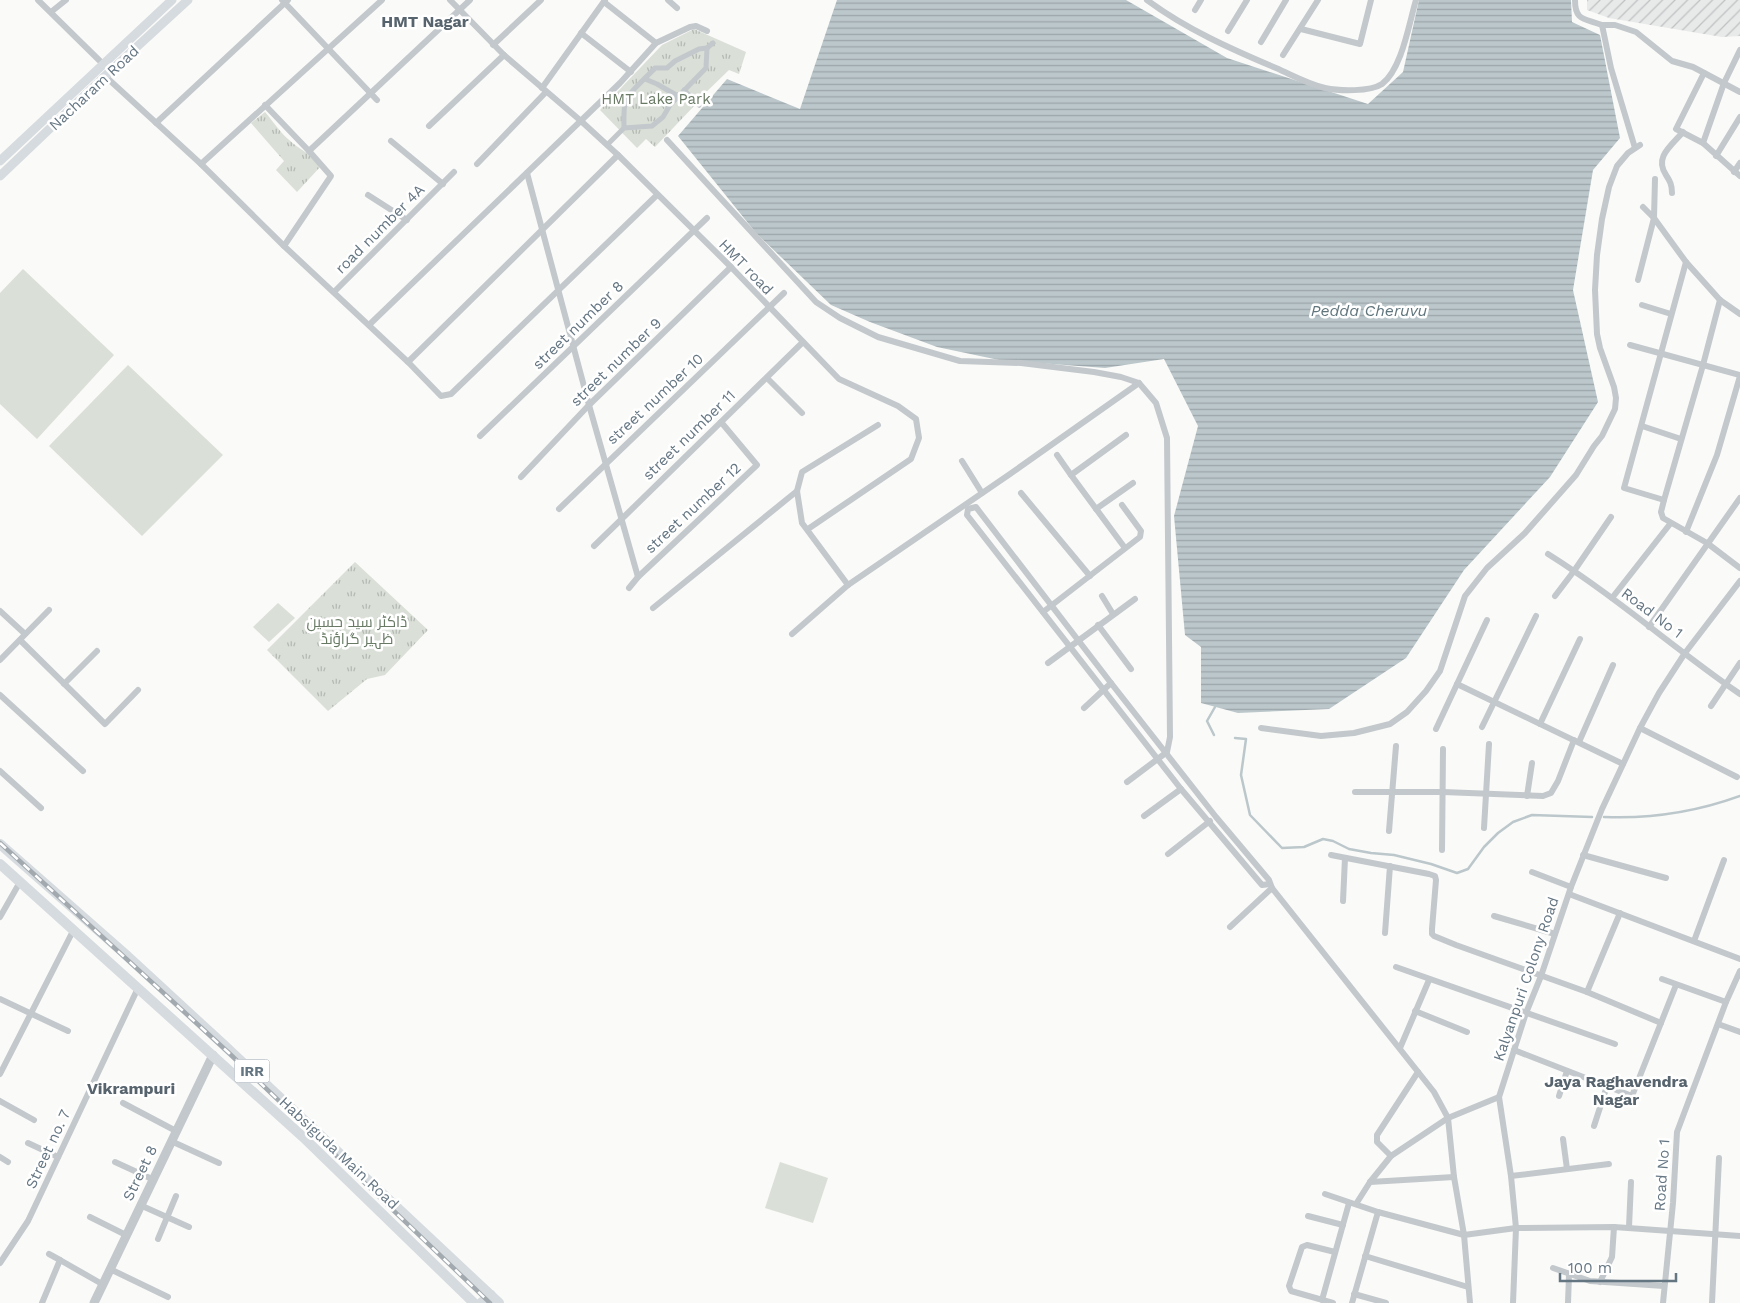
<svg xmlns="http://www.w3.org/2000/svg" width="1740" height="1303" font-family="'Work Sans',Cairo,sans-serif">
<defs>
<pattern id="industrial-furrows" width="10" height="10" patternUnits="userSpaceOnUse" patternTransform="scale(1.25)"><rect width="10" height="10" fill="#e8e9e9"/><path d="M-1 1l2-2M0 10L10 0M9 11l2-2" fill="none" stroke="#c0c1c2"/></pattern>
<pattern id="grass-tufts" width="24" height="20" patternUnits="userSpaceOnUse" patternTransform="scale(1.25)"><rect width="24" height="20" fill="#dadfd7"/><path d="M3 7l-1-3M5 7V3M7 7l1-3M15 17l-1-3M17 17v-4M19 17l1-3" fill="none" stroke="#b4b9b4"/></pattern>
<pattern id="water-rules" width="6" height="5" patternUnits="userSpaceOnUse" patternTransform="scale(1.25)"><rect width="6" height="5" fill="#bbc7cb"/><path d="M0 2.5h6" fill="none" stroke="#9ca6aa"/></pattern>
</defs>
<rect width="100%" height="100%" fill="#fafaf8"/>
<path fill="url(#industrial-furrows)" d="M1587 0H1740V36L1722 37 1609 18 1587 10Z"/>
<g fill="url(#grass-tufts)">
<path d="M694 29 746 52 739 74 729 70 699 99 703 104 700 108 695 105 655 147 646 139 637 148 600 110 662 45Z"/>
<path d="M265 112C273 121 279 131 288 139 298 149 312 154 321 166L297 192 276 170 284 161 251 123Z"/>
<path d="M355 562 428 630 385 675 367 679 328 711 267 650Z"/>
</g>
<g fill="#dadfd7">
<path d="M23 269 114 355 37 439 0 404V293Z"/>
<path d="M128 365 223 455 142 536 49 446Z"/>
<path d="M278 603 295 618 269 642 253 627Z"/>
<path d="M780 1162 828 1178 813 1223 765 1208Z"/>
</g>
<path fill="url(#water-rules)" d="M837 0H1126L1227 58 1368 104 1403 72 1419 0H1571L1572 22 1600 35 1620 138 1593 170 1573 290 1598 402 1550 477 1464 570 1406 658 1329 709 1238 713 1201 703V647L1185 635 1174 516 1198 426 1164 359 1105 368 999 360 937 347 870 322 831 305 756 233 678 136 727 79 800 109Z"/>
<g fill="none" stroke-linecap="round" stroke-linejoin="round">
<g stroke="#bbc7cb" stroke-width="2.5">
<path d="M1214 735 1207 721 1215 707"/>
<path d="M1235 738 1246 739 1241 775 1250 815 1282 848 1304 847 1323 839 1333 841 1349 849 1371 853 1394 855 1431 864 1457 873 1468 869 1484 847 1498 833 1513 822 1532 815 1592 817"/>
<path d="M1604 817C1651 819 1696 812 1740 796"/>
</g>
<g stroke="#c3c8cc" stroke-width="5">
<path d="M707 48 713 43"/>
<path d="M645 79 657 84 678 96"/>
<path d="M684 90 699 105"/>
<path d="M607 145 624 128 652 126 663 117 670 105 706 68 707 48 699 49 675 61 667 68H655C648 76 629 92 626 100 623 108 624 119 624 128"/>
</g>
<g stroke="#c3c8cc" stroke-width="6">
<path d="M38 0 103 64"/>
<path d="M282 0 377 100"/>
<path d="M450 0 504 55 581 121 618 155 731 267 839 379 898 406 916 419 919 438 911 459 808 529"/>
<path d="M668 0 677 8"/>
<path d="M1147 0C1186 29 1231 49 1276 68 1292 75 1308 84 1325 88 1339 91 1370 92 1382 84 1402 69 1409 23 1416 0"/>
<path d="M1575 0C1575 21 1584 18 1602 25L1611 68 1635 148"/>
<path d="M604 2 656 43"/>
<path d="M1195 10 1201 0"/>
<path d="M51 12 66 0"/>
<path d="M1602 25H1615L1636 32 1672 61 1693 67 1740 92"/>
<path d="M1301 29 1360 44 1371 0"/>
<path d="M1228 31 1247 0"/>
<path d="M581 33 631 72"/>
<path d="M1261 42 1286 0"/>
<path d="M493 45 541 0"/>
<path d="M1283 55 1318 0"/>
<path d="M1704 73 1676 129 1703 143 1740 176"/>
<path d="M105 76 201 164 284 246 408 362 441 396 451 394 657 195"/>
<path d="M542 88 605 0"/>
<path d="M265 105 309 151 470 0"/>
<path d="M156 123 288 0"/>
<path d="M429 126 504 55"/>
<path d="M667 140 816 302 840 318 878 337 960 361 1021 363 1094 372 1121 377 1139 383 1156 403 1167 438 1170 737 1167 752 1127 782"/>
<path d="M391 141 443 184"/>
<path d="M1703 143 1724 83 1740 50"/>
<path d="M1716 156 1740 117"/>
<path d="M201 164 382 0"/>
<path d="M477 164 546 92"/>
<path d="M1734 172 1740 163"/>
<path d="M527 173 589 405 638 577"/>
<path d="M1672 193C1672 185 1670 181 1666 175 1654 157 1671 146 1683 132"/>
<path d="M368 195 407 220"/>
<path d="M1643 207 1654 218 1655 179"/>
<path d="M284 246 331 176 309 151"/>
<path d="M1686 262 1624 488 1664 500 1661 512 1663 518 1707 543 1740 568"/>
<path d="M1638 280 1654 218 1686 262 1720 300 1740 314"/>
<path d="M334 292 454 172"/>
<path d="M1642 305 1671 314"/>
<path d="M369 325 620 83 656 43 690 27 696 26 707 31"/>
<path d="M1630 345 1740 375"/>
<path d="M408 362 618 155"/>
<path d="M767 378 802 413"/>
<path d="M1642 426 1681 439"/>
<path d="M480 436 707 218"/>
<path d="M1057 455 1071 475"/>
<path d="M962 461 982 493"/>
<path d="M521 477 589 405 731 267"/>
<path d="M1021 493 1090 576"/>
<path d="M1664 500 1703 365 1720 300"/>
<path d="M559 509 784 293"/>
<path d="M1096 509 1133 483"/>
<path d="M1686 532 1717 455 1740 376"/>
<path d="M594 546 803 342"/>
<path d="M1125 548 1071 475 1126 435"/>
<path d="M1548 554C1615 596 1675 649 1740 694"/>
<path d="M848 585 802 523 797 491 802 472 878 425"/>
<path d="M629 588 638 577 757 465 721 422"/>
<path d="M1102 596 1113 614"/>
<path d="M1555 596 1574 571 1611 517"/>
<path d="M1612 598 1670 524"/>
<path d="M653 608 797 491"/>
<path d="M0 611 25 634"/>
<path d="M1043 612 1140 537 1141 531 1122 505"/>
<path d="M1098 625 1131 669"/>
<path d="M1649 627 1740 498"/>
<path d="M792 634 848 585 1010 474 1139 383"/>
<path d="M20 640 105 724 138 690"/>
<path d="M0 660 49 610"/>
<path d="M1048 663 1135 599"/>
<path d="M64 684 97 651"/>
<path d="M1457 684 1623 764"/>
<path d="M0 695 83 771"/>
<path d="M1711 706 1740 663"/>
<path d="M1084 708 1111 683"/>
<path d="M1540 724 1580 639"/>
<path d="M1482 727 1536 616"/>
<path d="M1261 728 1321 736 1354 733 1390 724 1407 712 1426 691 1440 671 1465 596 1487 568 1525 533 1576 475 1594 446 1602 436 1615 409 1616 398 1614 387 1600 348 1597 334 1595 290 1597 255 1602 219 1609 187 1617 166 1628 153 1640 145"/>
<path d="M1640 728 1737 777"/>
<path d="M1436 729 1487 620"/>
<path d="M1579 742 1613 665"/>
<path d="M0 771 41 808"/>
<path d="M1355 792H1443L1543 796 1551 793 1558 781 1574 740"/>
<path d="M1527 796 1532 763"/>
<path d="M1144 816 1181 789"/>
<path d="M1484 828 1489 744"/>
<path d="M1389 831 1396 746"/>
<path d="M1442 850 1443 749"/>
<path d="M1168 854 1210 821"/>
<path d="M1331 855 1429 874 1435 876 1436 880 1432 929V934L1434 936 1456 945 1587 992 1661 1023"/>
<path d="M1583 855 1666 878"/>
<path d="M1532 872 1571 887"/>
<path d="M1270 884 1262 885 1181 789 967 515 968 509 976 507 979 511 1111 683 1216 817 1269 880 1272 888 1434 1092 1448 1118 1454 1177 1464 1235 1470 1303"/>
<path d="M1569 894 1740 959"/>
<path d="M1343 901 1345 858"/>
<path d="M1494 916 1555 934"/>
<path d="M0 917 20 882"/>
<path d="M1230 927 1272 888"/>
<path d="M1385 933 1390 866"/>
<path d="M1694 941 1724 860"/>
<path d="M1396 967 1615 1044"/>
<path d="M1662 979 1726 1002"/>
<path d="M1587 992 1620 913"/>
<path d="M0 999 68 1031"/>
<path d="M1415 1011 1467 1032"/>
<path d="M1718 1024 1740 1032"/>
<path d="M1400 1048 1429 980"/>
<path d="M1514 1050 1632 1096 1676 985"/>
<path d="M0 1074 74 929"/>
<path d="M1559 1096 1567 1071"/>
<path d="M0 1101 34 1120"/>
<path d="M123 1103 176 1131"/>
<path d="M1594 1126 1607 1086"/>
<path d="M1563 1139 1567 1169"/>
<path d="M171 1141 219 1163"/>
<path d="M28 1143 58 1157"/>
<path d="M1391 1156 1377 1142V1135L1418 1072"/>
<path d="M0 1157 8 1162"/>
<path d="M115 1162 152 1179"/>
<path d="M1511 1176 1609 1164"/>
<path d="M1370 1182 1454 1177"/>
<path d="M1325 1194 1378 1212 1464 1235 1516 1228 1614 1227 1740 1236"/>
<path d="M1356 1204 1370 1182 1391 1156 1448 1118 1499 1097"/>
<path d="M140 1205 189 1227"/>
<path d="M1308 1216 1343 1225"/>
<path d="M90 1217 126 1235"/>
<path d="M1629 1227 1631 1182"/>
<path d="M158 1239 176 1196"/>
<path d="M49 1254 60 1260"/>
<path d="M1365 1256 1468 1287"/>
<path d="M0 1263 28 1221 138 988"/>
<path d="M1553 1268 1590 1281 1664 1286"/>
<path d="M110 1269 168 1297"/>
<path d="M1600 1282 1612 1257 1614 1227"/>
<path d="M1354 1294 1386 1303"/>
<path d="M1322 1300 1349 1203"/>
<path d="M42 1303 60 1260 102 1284"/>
<path d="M1333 1303 1291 1291 1289 1286 1302 1247 1307 1245 1335 1252"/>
<path d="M1352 1303 1378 1212"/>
<path d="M1513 1303 1516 1228 1511 1176 1499 1097 1526 1013 1541 976 1571 887 1602 809 1640 728 1659 693 1685 653 1740 581"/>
<path d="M1568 1303 1569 1275"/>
<path d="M1663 1303 1673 1203 1677 1132 1726 1002 1740 971"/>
<path d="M1712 1303 1719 1158"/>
</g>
<path stroke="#c3c8cc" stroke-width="9" d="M94 1303 213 1055"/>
<g stroke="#d6dbdf" stroke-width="9">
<path d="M0 161 172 0"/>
<path d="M0 176 105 76 188 0"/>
</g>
<g stroke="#d6dbdf" stroke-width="10">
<path d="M0 844 124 953 224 1045 499 1303"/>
<path d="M0 864 303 1137 474 1303"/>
<path d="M481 1303 491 1295"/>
</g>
<g stroke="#a2aab0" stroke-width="4.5">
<path id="rail" d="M0 843 229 1053 490 1303"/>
</g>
<use href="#rail" stroke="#fff" stroke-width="2.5" stroke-dasharray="8" stroke-linecap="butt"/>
</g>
<g text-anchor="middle" stroke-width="5" stroke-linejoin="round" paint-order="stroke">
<rect fill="#fff" stroke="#939fa8" stroke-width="1" x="234.5" y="1059.5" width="35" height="23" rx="4"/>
<g font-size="14" font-weight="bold" fill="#657683">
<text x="252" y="1076">IRR</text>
</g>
<g font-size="15" fill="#657683" stroke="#fff">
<text transform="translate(94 88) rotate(-43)" y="5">Nacharam Road</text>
<text transform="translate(380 229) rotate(-45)" y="5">road number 4A</text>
<text transform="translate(746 267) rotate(46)" y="5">HMT road</text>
<text transform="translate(578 325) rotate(-44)" y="5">street number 8</text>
<text transform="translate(616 362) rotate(-44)" y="5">street number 9</text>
<text transform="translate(655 399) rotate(-43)" y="5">street number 10</text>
<text transform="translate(689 435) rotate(-44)" y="5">street number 11</text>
<text transform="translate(693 508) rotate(-43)" y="5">street number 12</text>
<text transform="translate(1652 613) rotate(37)" y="5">Road No 1</text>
<text transform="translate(1526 979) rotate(-71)" y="5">Kalyanpuri Colony Road</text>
<text transform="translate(48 1149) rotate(-65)" y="5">Street no. 7</text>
<text transform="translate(339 1153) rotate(43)" y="5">Habsiguda Main Road</text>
<text transform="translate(140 1173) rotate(-64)" y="5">Street 8</text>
<text transform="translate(1662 1175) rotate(-86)" y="5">Road No 1</text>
</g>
<g font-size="15" fill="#687a64" stroke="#fff">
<text x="656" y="104">HMT Lake Park</text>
<text x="357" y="627">ڈاکٹر سید حسین<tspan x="357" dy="17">ظہیر گراؤنڈ</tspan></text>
</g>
<g font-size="16" font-weight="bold" fill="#57646e" stroke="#fff">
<text x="425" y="27">HMT Nagar</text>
<text x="1616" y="1087">Jaya Raghavendra<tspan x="1616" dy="18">Nagar</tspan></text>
<text x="131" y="1094">Vikrampuri</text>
</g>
<g font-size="16" font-style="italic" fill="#60757c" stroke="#fff">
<text x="1369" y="316">Pedda Cheruvu</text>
</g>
</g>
<path d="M1560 1273v8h116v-8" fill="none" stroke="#657683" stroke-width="2.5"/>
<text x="1568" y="1273" font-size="15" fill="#657683" stroke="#ffffff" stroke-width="4" paint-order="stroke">100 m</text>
</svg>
